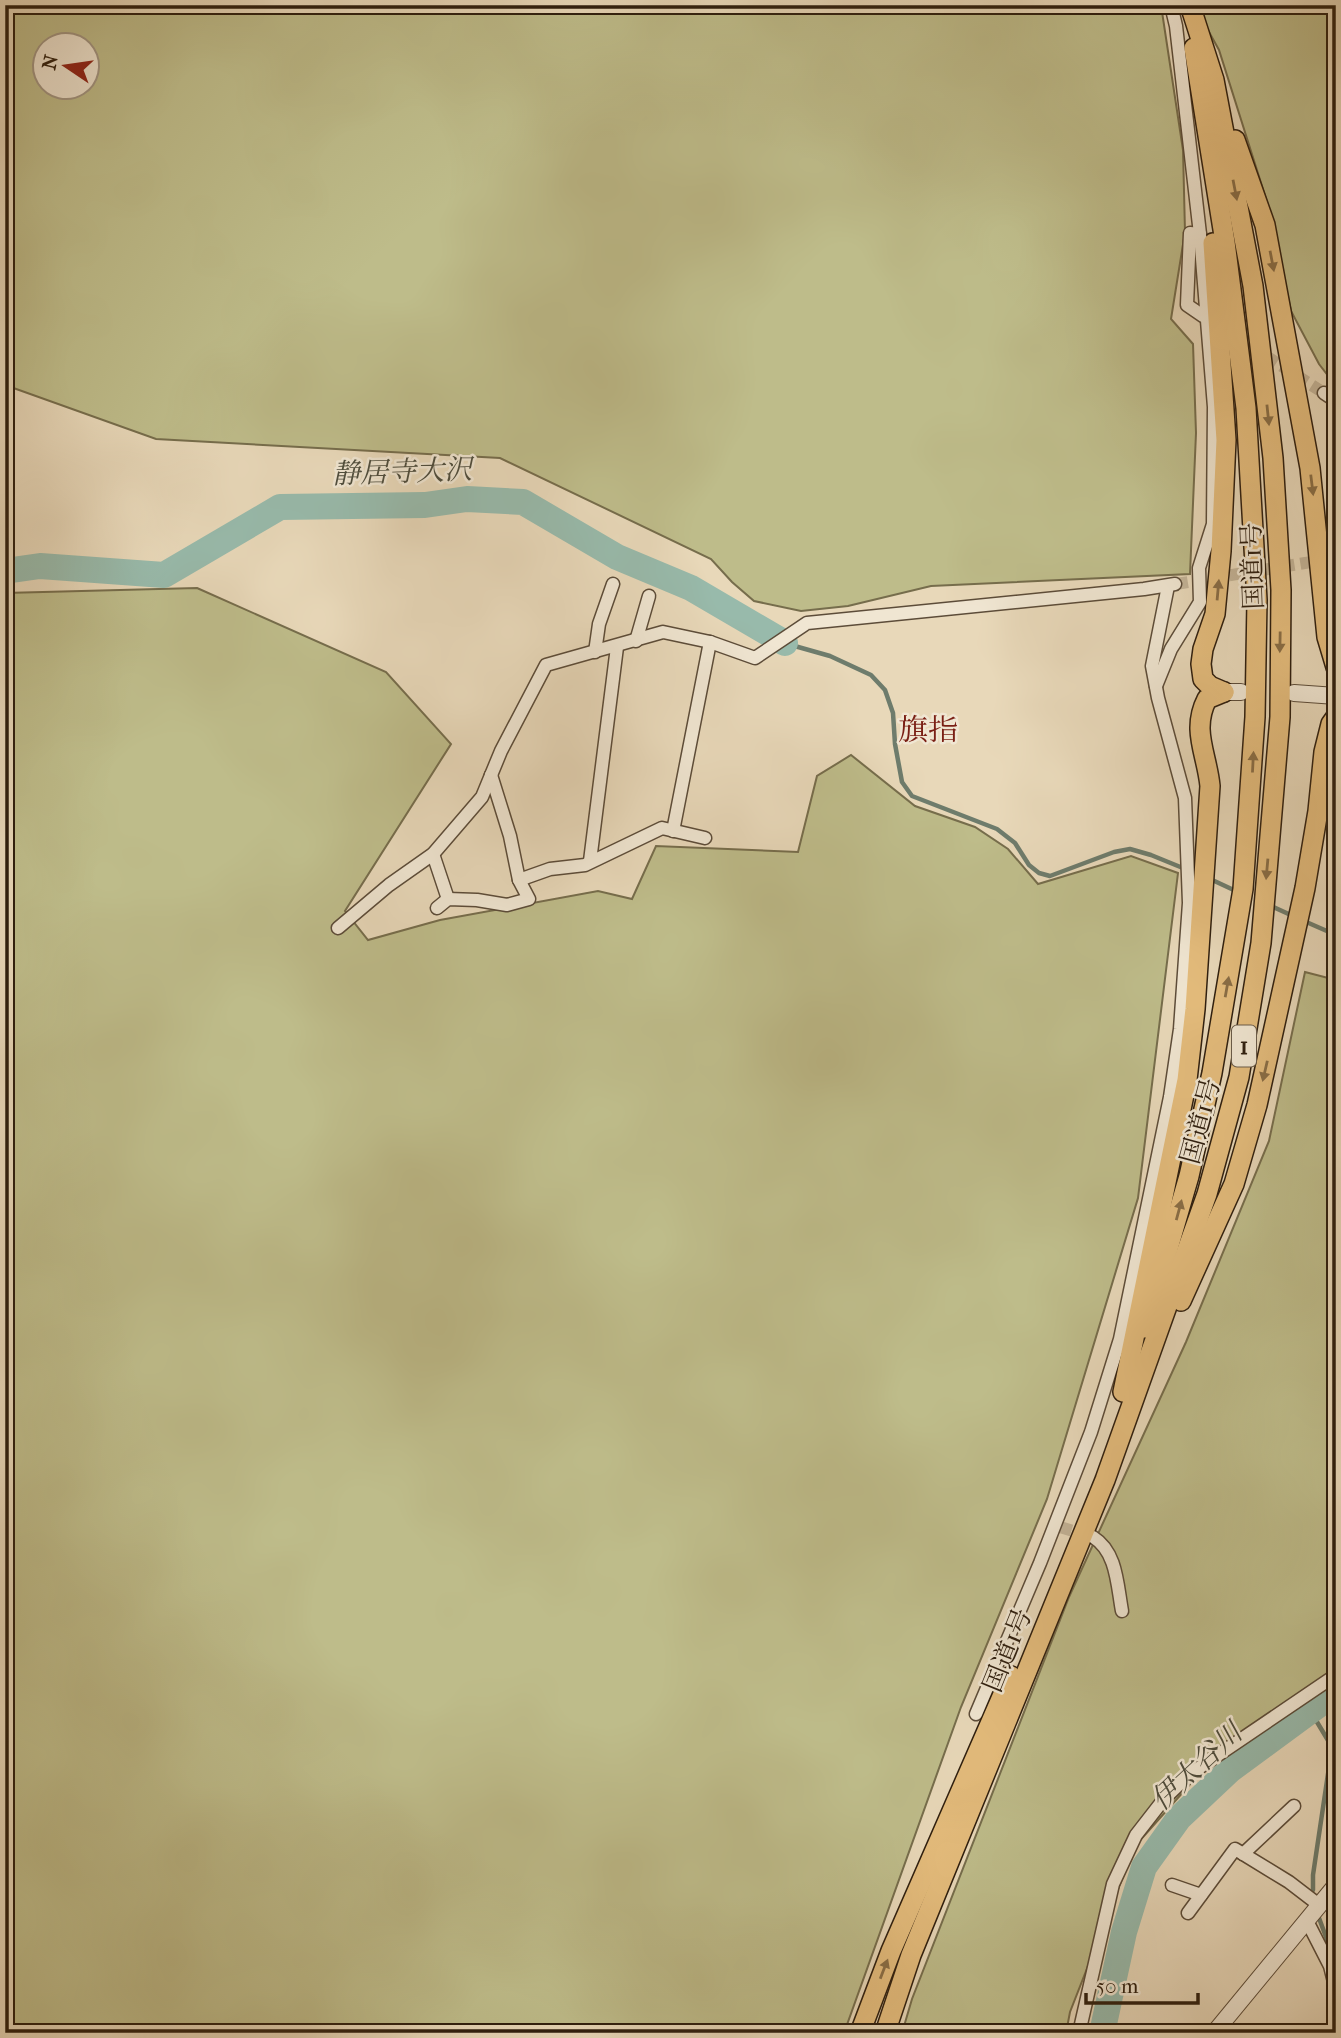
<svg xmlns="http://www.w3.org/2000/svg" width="1341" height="2038" font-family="'IM FELL French Canon','Noto Serif JP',serif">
<rect width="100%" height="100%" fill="#e8d8b9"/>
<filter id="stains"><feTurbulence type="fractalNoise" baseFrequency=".00286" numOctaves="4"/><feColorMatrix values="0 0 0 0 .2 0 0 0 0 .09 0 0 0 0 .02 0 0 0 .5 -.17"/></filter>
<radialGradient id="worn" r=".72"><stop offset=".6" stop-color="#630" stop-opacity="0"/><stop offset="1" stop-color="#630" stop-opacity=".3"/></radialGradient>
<g fill="#bebc8a" stroke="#766d4c" stroke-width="2" fill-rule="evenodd">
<path d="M5 5H1161L1183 150 1185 232 1171 319 1193 344 1196 433 1190 574 931 586 848 606 801 611 754 601 732 582 711 559 500 458 156 439 5 385ZM46 46H88V88H46Z"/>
<path d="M1194 5H1325L1336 25V386L1319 364 1291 311 1268 205 1219 50Z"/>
<path d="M197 588 386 672 451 744 345 911 368 940 440 920 598 891 632 899 656 846 798 852 817 776 851 755 915 806 975 827 1008 849 1038 884 1131 856 1178 873 1138 1198 1047 1499 961 1707 844 2033H5V593Z"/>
<path d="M1305 972 1336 980V1669L1218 1753 1135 1846 1070 2012 1066 2033H902L912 1999 1069 1597 1186 1342 1269 1141Z"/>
</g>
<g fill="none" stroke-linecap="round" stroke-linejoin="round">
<g stroke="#6e7c6c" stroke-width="4.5">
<path d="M784 643 830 656 871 675 885 690 893 713 895 744 902 782 912 796 997 829 1015 843 1029 865 1039 873 1050 876 1114 852 1130 849 1151 855 1200 875"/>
<path d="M1208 878 1238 892"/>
<path d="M1269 905 1293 916"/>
<path d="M1304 921 1336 935"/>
<path d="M1311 1712 1332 1747 1313 1875V1890"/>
<path d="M1319 1918 1336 1964"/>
</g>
<g stroke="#98baab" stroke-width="26">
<path d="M5 571 40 566 164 575 280 507 425 505 467 499 523 502 617 557 691 588 785 643"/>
<path d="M1102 2033 1124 1932 1144 1867 1179 1818 1230 1770 1336 1692"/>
</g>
<g stroke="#c3b397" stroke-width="12" stroke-dasharray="12 6" stroke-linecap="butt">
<path d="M1236 337 1324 393"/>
<path d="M1176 584 1336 558"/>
<path d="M1060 1527 1090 1536"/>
</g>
<g stroke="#5c4c39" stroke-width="15">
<g id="minor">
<path d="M1200 234 1190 233 1187 305 1203 316"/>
<path d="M1324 393 1336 401"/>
<path d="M636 641 649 596"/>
<path d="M595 652 599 624 613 584"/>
<path d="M1156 686 1171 649 1200 602 1199 568 1213 524 1214 407 1200 234 1176 26 1171 5"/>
<path d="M491 775 510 836 519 880"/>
<path d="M673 831 710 642"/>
<path d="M433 854 448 899"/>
<path d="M590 861 617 647"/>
<path d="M437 908 448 899 477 900 507 905 529 899 519 880 550 869 585 865 662 828 705 838"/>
<path d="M338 928 389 885 433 854 482 797 501 751 546 665 663 632 710 642 755 658 807 623 1144 589 1175 584"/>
<path d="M1093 1537C1117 1552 1117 1584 1122 1611"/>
<path d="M976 1714 1040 1563 1091 1432 1120 1339 1170 1097 1180 1029 1189 903 1185 798 1158 698 1152 666 1168 586"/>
<path d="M1243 1854 1294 1806"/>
<path d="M1172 1885 1201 1895"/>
<path d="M1188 1913 1235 1849 1289 1882 1319 1905"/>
<path d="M1307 1921 1330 1966 1336 1990"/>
<path d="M1079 2033 1113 1884 1136 1835 1164 1799 1190 1774 1336 1675"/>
</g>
</g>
<g stroke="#5c4c39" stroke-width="18">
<g id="tertiary">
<path d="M1224 692H1241"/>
<path d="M1294 693 1336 696"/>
<path d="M1214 2033 1336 1885"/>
</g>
</g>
<g stroke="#2e1e0e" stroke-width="22">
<g id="trunk">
<path d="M1235 140 1265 225 1310 468 1327 637 1336 667"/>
<path d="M1213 243 1226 440 1221 551 1215 614 1203 649 1201 664 1203 679 1210 686 1224 692"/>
<path d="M1181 1301 1234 1184 1257 1105 1305 888 1318 811 1324 752 1331 724 1336 717"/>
<path d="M1145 1328 1189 1176 1212 1073 1243 889 1255 717 1257 600 1246 408 1225 242 1194 48"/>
<path d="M1123 1392 1187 1080 1195 1009 1210 786C1207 754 1191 730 1207 699L1224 692"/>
<path d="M860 2033 891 1951 1011 1676"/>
<path d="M885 2033 911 1955 1105 1480 1207 1194 1239 1077 1261 943 1280 717 1281 590 1273 458 1253 286 1214 80 1190 5"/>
</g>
</g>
<use href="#minor" stroke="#f0e6d2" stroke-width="12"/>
<use href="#tertiary" stroke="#f0e6d2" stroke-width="16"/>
<use href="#trunk" stroke="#e4bc7c" stroke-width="19"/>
</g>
<defs><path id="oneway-solid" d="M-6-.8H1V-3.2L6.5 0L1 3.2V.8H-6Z" transform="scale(1.75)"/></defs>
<g fill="#896d45">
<use href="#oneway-solid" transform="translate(1235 190) rotate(79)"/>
<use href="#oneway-solid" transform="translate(1272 261) rotate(79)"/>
<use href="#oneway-solid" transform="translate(1268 415) rotate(84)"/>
<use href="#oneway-solid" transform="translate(1312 485) rotate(83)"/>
<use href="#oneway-solid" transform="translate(1218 590) rotate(-85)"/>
<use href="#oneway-solid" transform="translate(1280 642) rotate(91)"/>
<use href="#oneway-solid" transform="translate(1253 762) rotate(-87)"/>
<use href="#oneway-solid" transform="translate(1267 869) rotate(95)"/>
<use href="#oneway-solid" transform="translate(1227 987) rotate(-80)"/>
<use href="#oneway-solid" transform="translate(1265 1071) rotate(103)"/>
<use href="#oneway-solid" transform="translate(1179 1210) rotate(-75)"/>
<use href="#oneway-solid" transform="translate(884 1969) rotate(-69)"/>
</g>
<g text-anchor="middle" stroke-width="5" stroke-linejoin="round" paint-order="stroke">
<rect fill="#f0e6d2" stroke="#685a49" stroke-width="2" x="1232" y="1025.5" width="24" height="41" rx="5"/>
<g font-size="24" font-weight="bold" fill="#2e1e0e">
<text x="1244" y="1054">1</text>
</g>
<g font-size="26" fill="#2e1e0e" stroke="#f0e6d2">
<text transform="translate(1252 566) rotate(-92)" y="9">国道1号</text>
<text transform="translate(1200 1121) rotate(-75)" y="9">国道1号</text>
<text transform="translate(1007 1650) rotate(-68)" y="9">国道1号</text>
</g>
<g font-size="28" font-style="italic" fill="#4e4d3d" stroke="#f0e6d2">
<text transform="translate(402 471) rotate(-2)" y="10">静居寺大沢</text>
<text transform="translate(1196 1766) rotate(-43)" y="10">伊太谷川</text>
</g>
<g font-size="30" fill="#7a1f14" stroke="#f0e6d2">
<text x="928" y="740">旗指</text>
</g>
</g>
<rect width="1341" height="2038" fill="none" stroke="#e8d8b9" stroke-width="28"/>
<rect x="7" y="7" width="1327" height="2024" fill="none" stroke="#2e1e0e" stroke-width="3.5"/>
<rect x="14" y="14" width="1313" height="2010" fill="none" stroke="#2e1e0e" stroke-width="2"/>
<g transform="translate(66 66) rotate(283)"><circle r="33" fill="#f0e6d2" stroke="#a29684" stroke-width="2"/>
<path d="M0-5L12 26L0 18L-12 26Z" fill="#8f2418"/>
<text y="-10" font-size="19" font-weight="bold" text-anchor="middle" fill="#2e1e0e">N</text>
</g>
<path d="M1086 1993v10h112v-10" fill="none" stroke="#2e1e0e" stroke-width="3.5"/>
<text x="1096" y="1993" font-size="21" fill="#2e1e0e" stroke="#f0e6d2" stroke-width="5" paint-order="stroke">50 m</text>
<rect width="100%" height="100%" filter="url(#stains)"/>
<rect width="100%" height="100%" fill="url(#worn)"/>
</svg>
